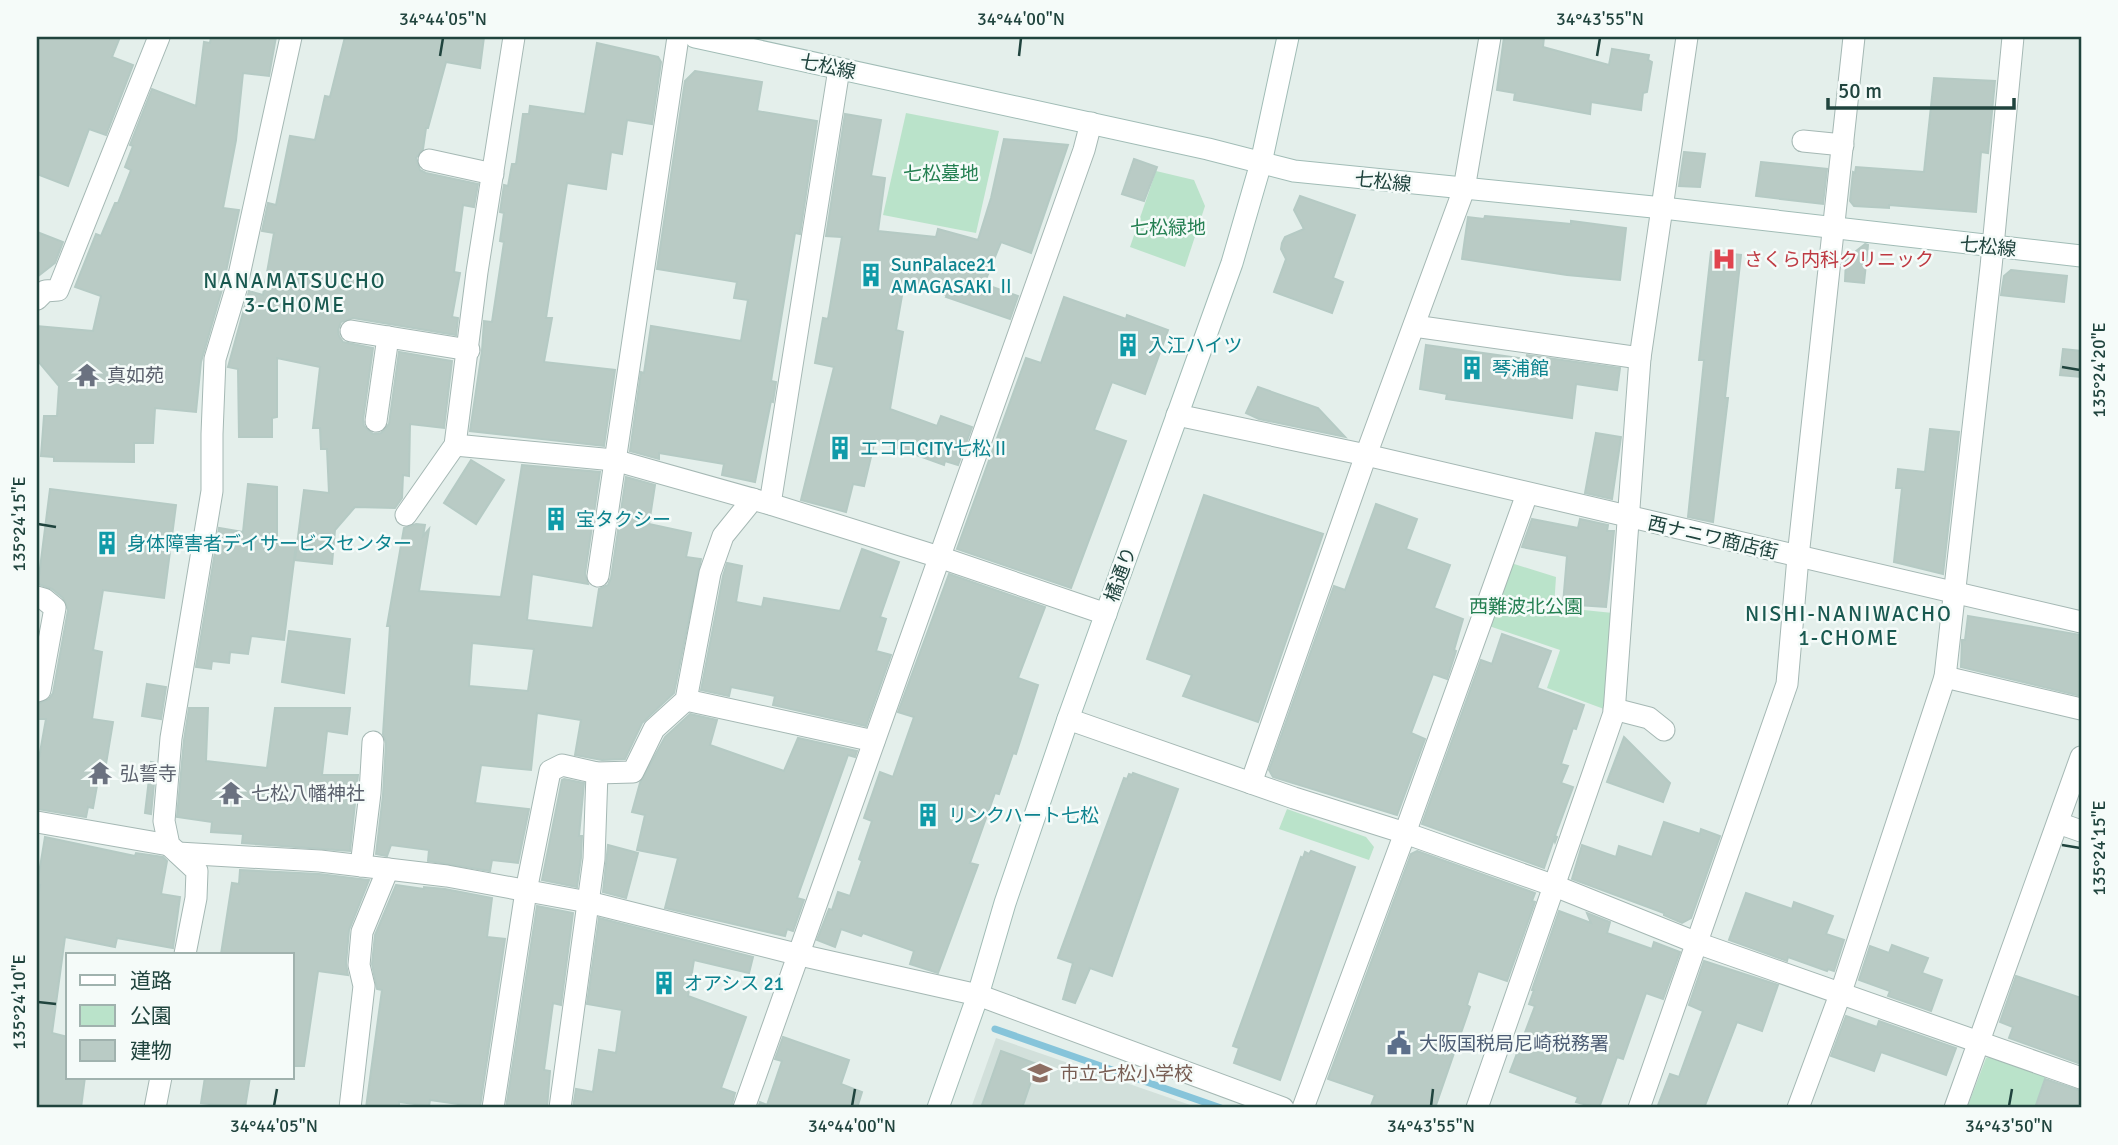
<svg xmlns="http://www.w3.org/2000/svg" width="2118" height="1145" font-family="Signika,'Noto Sans JP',sans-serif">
<rect width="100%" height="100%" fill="#e4efeb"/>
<path fill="#d2e0db" d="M996 1038 1199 1108H971Z"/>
<g fill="#bae3ca">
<path d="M906 113 999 131 976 233 883 215Z"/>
<path d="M1156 171 1194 180 1205 206 1185 267 1130 247Z"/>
<path d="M1511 563 1556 577 1554 607 1613 613 1604 709 1547 688 1560 650 1489 626Z"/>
<path d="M1287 809 1366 837 1374 847 1369 860 1279 829Z"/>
<path d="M1993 1056 2046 1075 2035 1108H1967L1986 1058Z"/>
</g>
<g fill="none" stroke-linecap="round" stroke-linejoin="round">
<path stroke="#86c4da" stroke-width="7" d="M995 1029 1221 1108"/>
</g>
<g fill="#b9cbc5" stroke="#b5cac4" stroke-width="2" fill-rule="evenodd">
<path d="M37 37H120L112 57 133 65 106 135 89 129 68 186 37 174Z"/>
<path d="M211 37H276L269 76 243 73 236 140 223 208 239 210 223 286 201 362 196 412 155 408 153 443H134V462L54 461V457L41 456 44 416H57L59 386 37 360V326L93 331 101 296 75 287 96 234 101 236 115 203H118L131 170 125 167 133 146 130 145 152 89 196 106 204 42 210 43Z"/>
<path d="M345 37H484L480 68 446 62 428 128H426L423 149 416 158 420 170 426 173 478 184 474 207 463 205 454 272 460 273 452 317 458 318 456 335 353 318 341 322 338 330 339 336 343 342 373 348 363 420 364 426 373 434 381 433 389 424 399 352 452 361 444 428 410 424 409 476 403 475 402 498 395 508 355 507 335 530 332 564 295 560 304 490 329 493 327 449H321L320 428H313L320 367 277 358V417L272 418V437H239L238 369 228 367 249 291 263 295 274 233 262 231 268 203 276 205 290 136 315 140 325 96 330 97Z"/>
<path d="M1504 37H1544L1543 47 1609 65 1612 49 1649 55 1648 60 1652 62 1647 92 1643 93 1641 110 1591 102 1590 114 1514 100 1515 93 1497 90Z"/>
<path d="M597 43 658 57 661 62 652 124 627 120 622 154 611 152 606 189 567 183 546 318H552L544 362 615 370 604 446 470 431 482 351 484 321 492 322 504 242 500 241 504 213 500 212 504 185 508 186 512 164H516L523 114H529L530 106 585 114Z"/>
<path d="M695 71 762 82 757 111 817 121 800 234 795 233 771 381 776 382 773 402 771 401 755 482 722 475 724 464 659 453V459L630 451 641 372 644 373 651 326 741 341 748 300 734 298 737 282 657 269 685 81Z"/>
<path d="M1934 78 1995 81 1988 153 1981 152 1976 212 1889 205V208L1854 206 1850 201 1853 172 1855 173 1856 167 1924 172Z"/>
<path d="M845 114 881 120 871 176 885 178 878 231 936 237 938 229 978 240 991 198 1004 139 1068 145 1031 253 1001 242 984 284 1018 296 1010 319 946 297 947 295 904 284 896 330 903 332 890 409 937 426 941 416 972 427 958 465 945 461 944 465 875 440 864 486 853 484 846 512 801 500 834 367 815 363 823 318 828 319 842 237 826 236Z"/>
<path d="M1684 152 1705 154 1700 187 1679 186Z"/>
<path d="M1134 159 1157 167 1144 201 1122 194Z"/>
<path d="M1761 162 1827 169 1823 204 1756 196Z"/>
<path d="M1300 196 1355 215 1333 278 1343 282 1332 313 1274 292 1286 259 1281 249 1282 243 1285 237 1304 229 1294 210Z"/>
<path d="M1485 216 1571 224V221L1626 228 1620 280 1567 275 1462 259 1468 217 1484 219Z"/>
<path d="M37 232 63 242 55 263 37 277Z"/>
<path d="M1865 244 1868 245 1864 283 1845 281 1846 259Z"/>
<path d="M1711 252 1741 255 1725 398H1728L1713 522 1688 517 1704 360H1699Z"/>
<path d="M2011 270 2067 276 2064 302 2001 295 2004 276Z"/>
<path d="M1064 297 1126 319 1127 315 1168 330 1145 394 1112 382 1094 430 1126 441 1071 588 957 549 1026 358 1041 363Z"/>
<path d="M1426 345 1526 359 1527 355 1620 368 1617 390 1576 384 1572 418 1446 399 1447 394 1420 389Z"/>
<path d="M2063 349 2081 351V377L2060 375Z"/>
<path d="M1258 387 1318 408 1345 437 1259 419 1246 413Z"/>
<path d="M1930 429 1959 432 1943 574 1894 562 1902 488H1896L1898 469 1925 472Z"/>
<path d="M1596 433 1621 437 1612 499 1585 493Z"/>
<path d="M471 460 504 480 476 524 444 503Z"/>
<path d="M522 465 600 472 585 574 588 584 532 574 527 620 593 628 599 589 608 585 611 578 626 477 655 485 649 524 691 533 686 557 701 559 674 693 642 723 625 759 602 760 575 755 581 720 537 713 531 770 481 765 475 803 529 809 518 863 492 860 490 871 428 861 429 850 391 845 387 856 376 854 383 795 386 743 383 734 390 626H387L404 528 416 524 425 525 423 536 429 529 419 591 501 597ZM472 643 534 649 528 691 469 686Z"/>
<path d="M248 484 277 487V544L296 545 284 640 251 636 248 654 230 652 229 663 212 661 211 669 196 667 219 528 243 532Z"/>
<path d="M50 489 176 505 164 598 103 590 93 650 102 652 92 719 113 722 106 764 101 763 93 808 88 807 86 817 37 809V758H39L46 719H37V704L49 699 53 693 68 610 63 598 52 589 38 584Z"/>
<path d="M1204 495 1323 534 1258 722 1183 696 1192 675 1147 659Z"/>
<path d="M1376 504 1417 519 1406 549 1450 565 1434 608 1463 619 1454 650 1456 651 1447 679 1433 674 1411 733 1425 739 1397 815 1273 777 1269 770 1334 586 1345 590Z"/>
<path d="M1532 519 1578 528 1580 519 1608 525 1607 531H1614L1606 607 1563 604 1567 556 1522 547Z"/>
<path d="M862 549 899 562 880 617 886 619 876 651 891 655 866 726 773 705 775 696 731 687 729 696 701 690 723 576 727 563 742 566 736 602 762 607 764 598 840 611Z"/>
<path d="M949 574 1045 607 1018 678 1038 685 1016 754 1013 753 999 794 995 793 970 863 978 865 938 973 910 964 914 951 863 933 861 936 841 929 835 947 817 940 829 909 832 910 838 892 850 896 862 861 859 859 872 821 864 818 880 772 893 777 914 717 898 712Z"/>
<path d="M1968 616 2081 635V696L1961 667 1962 640H1965Z"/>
<path d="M289 631 350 639 344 693 282 682Z"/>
<path d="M1502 634 1551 651 1537 688 1584 705 1576 729 1573 728 1561 764 1568 766 1561 783 1573 787 1555 836 1557 837 1555 842 1554 839 1544 868 1422 824 1481 660 1492 664Z"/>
<path d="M147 684 166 687 161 719 142 716Z"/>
<path d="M189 708H208L206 761 267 768 275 708H350L347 734 327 731 322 775H358L350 851 242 843 243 834 211 832 212 822 177 817 184 740Z"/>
<path d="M690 714 717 720 710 745 784 771 798 738 857 751 855 757 848 755 797 898 804 900 793 931 787 929 785 936 665 908 678 858 637 850 645 815 632 812 640 783 665 737Z"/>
<path d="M1624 737 1670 783 1663 802 1607 782Z"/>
<path d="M151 762 156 763 151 814 145 813Z"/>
<path d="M1133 773 1178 789 1112 976 1090 968 1075 1003 1063 999 1073 963 1058 958 1124 778 1127 779 1129 774 1132 775Z"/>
<path d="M564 779 584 783 579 836H582L581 858 577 887 542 880 562 780Z"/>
<path d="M1664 822 1700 834 1701 829 1720 836 1691 918 1682 923 1664 915V913L1572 879 1582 845 1616 857 1619 846 1652 857Z"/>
<path d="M45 837 135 856 136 853 163 857 167 861 161 894 180 897 173 948 117 938 115 947 65 937 52 1033 68 1037V1077H85L81 1108H37V907L40 885H37Z"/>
<path d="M608 845 638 853 626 898 603 892Z"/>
<path d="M1311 851 1355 867 1280 1080 1234 1063 1239 1048 1233 1046 1301 857 1303 858 1305 852 1309 854Z"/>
<path d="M1417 851 1535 893 1532 901 1535 902 1507 981 1478 971 1467 1005 1470 1007 1435 1108H1370L1375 1095 1328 1079 1411 854Z"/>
<path d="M240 870 319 874 369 880 349 930 346 964 348 975 318 971 304 1066H292V954H221L232 883 239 884Z"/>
<path d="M396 885 424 889V887L445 889 492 898 487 937 505 939 480 1107 430 1100 429 1106 399 1102V1108H366L382 990 377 989 372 964 375 935Z"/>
<path d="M1746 893 1792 909 1794 902 1833 916 1826 934 1844 940 1834 971 1828 969 1827 971 1788 957 1787 961 1729 940Z"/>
<path d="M537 906 573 913 561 1005 553 1003 544 1070 550 1071 547 1108H506Z"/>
<path d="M1559 911 1591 923 1587 913 1610 922 1607 933 1652 949 1654 942 1680 952 1663 999 1646 993 1623 1059 1617 1057 1599 1108 1576 1102 1578 1097 1510 1072 1535 1006 1529 1004 1534 990H1532Z"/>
<path d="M599 918 753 957 749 973 694 960 688 996 746 1017 721 1088 735 1093 731 1108H573L576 1089 593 1092 599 1050 616 1053 622 1010 587 1004Z"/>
<path d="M1892 945 1928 958 1922 973 1942 980 1931 1011 1888 996 1890 991 1859 980 1870 946 1889 953Z"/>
<path d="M1704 961 1778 985 1762 1031 1737 1022 1704 1108H1657L1670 1074 1679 1077 1703 1011 1689 1005Z"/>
<path d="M2016 976 2081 998V1064L2009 1038 2013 1027 2000 1022Z"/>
<path d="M1846 1016 1877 1027 1879 1021 1956 1048 1946 1075 1881 1052 1874 1071 1831 1056Z"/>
<path d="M783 1037 849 1060 841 1084 862 1092 857 1108H758L760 1102 767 1105 782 1061 775 1059Z"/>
<path d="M1001 1051 1037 1064 1022 1108H981Z"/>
<path d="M205 1077H250L245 1108 201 1103Z"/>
<path d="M2045 1079 2081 1091V1108H2035Z"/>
</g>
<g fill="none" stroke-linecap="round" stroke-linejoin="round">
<g stroke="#a5b8b4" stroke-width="23">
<g id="street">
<path d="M1803 141 1843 145"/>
<path d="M429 160 493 174"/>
<path d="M37 299 45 291 58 290 159 37"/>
<path d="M1414 326 1640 358"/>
<path d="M351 331 469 350"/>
<path d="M1177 415 1366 455 2081 622"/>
<path d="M376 421 388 337"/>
<path d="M455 445 614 460 770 504 939 557 1106 614"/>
<path d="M770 504 839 69"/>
<path d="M406 515 455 445 477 272 514 37"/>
<path d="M598 576 678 37"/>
<path d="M37 597 44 599 55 608 40 690 37 691"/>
<path d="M1945 677 2081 709"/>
<path d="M686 700 874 741"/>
<path d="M1614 709 1649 718 1664 730"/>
<path d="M1068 719 1294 798 1405 833 1555 886 1697 943 2081 1078"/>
<path d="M1251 783 1366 455 1464 189 1490 37"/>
<path d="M37 822 169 845"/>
<path d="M2058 823 2081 831"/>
<path d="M178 853 320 861 447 876 588 902 800 955 978 995 1283 1108"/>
<path d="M361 866 370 793 373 742"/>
<path d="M185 954 196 898 197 871 169 845 164 821 171 738 212 491V434L215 359 236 289 291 37"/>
<path d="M155 1108 161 1077"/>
<path d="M350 1108 364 986 359 965 362 932 388 869"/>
<path d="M493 1108 526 891 550 771 562 765 597 773 633 772 654 729 686 700 710 573 723 536 753 499"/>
<path d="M560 1108 594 859 597 773"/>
<path d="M744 1108 1084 150 1091 123"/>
<path d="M1303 1108 1405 833 1527 494"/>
<path d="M1477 1108 1614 713 1640 358 1687 37"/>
<path d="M1639 1108 1787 684 1798 557 1854 37"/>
<path d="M1798 1108 1841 992 1945 677 1991 267 2013 37"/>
<path d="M1955 1108 2081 757"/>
</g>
</g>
<g stroke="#a1bcb6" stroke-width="23">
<g id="secondary">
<path d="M695 37 1208 149 1294 171 1663 208 2081 256"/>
<path d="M938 1108 978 995 1005 903 1068 719 1232 263 1261 163 1288 37"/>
</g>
</g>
<use href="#street" stroke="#fff" stroke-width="21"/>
<use href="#secondary" stroke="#fff" stroke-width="21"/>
</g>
<path fill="none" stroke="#20443e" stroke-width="2.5" d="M440 56 443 38M1019 56 1021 38M1597 56 1600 38M2062 367 2080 370M38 524 56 527M2062 845 2080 848M38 1002 56 1004M274 1106 277 1089M852 1106 855 1089M1431 1106 1433 1089M2009 1106 2012 1089"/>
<defs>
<g id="hospital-bare" transform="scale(1.89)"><path d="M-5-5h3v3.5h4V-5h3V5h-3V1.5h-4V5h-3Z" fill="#e0444e" stroke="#f5fbf9" stroke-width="2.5" paint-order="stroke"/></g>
<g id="building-bare" transform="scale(1.89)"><path d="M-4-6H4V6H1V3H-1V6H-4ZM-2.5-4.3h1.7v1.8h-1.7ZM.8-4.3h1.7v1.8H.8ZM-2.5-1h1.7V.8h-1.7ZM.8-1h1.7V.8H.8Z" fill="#0f9aa8" stroke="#f5fbf9" stroke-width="2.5" paint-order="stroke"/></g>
<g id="temple-bare" transform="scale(1.89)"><path d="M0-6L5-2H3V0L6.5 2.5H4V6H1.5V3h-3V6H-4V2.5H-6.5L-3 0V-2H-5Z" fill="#6b7280" stroke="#f5fbf9" stroke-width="2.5" paint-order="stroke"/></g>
<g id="civic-bare" transform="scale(1.89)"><path d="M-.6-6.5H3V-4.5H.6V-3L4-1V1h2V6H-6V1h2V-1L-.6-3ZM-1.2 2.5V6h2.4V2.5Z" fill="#5c6f8a" stroke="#f5fbf9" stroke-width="2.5" paint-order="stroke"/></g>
<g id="school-bare" transform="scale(1.89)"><path d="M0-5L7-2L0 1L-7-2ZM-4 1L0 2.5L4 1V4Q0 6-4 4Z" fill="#8d6e63" stroke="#f5fbf9" stroke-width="2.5" paint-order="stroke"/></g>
</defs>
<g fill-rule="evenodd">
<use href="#hospital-bare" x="1724" y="259"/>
<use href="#building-bare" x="871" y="275"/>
<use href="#building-bare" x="1128" y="345"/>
<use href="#building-bare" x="1472" y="368"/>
<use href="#temple-bare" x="87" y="375"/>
<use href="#building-bare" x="840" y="448"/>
<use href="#building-bare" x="556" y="519"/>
<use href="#building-bare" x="107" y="543"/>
<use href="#temple-bare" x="100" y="773"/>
<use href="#temple-bare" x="231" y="793"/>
<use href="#building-bare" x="928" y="815"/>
<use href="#building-bare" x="664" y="983"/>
<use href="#civic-bare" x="1399" y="1043"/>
<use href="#school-bare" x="1040" y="1073"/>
</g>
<g text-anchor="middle" stroke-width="5" stroke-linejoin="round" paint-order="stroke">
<g font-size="19" fill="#20443e" stroke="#f5fbf9">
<text transform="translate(828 66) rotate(12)" y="7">七松線</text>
<text transform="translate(1383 181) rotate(6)" y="7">七松線</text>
<text transform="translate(1988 246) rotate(6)" y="7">七松線</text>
<text transform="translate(1713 537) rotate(13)" y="7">西ナニワ商店街</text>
<text transform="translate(1120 574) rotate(-70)" y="7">橘通り</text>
</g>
<g font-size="19" fill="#258052" stroke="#f5fbf9">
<text x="941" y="180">七松墓地</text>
<text x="1168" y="234">七松緑地</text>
<text x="1526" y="613">西難波北公園</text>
</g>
<g font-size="19" fill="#be3a42" stroke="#f5fbf9" text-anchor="start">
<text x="1744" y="266">さくら内科クリニック</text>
</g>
<g font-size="19" fill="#0d838f" stroke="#f5fbf9" text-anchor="start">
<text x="891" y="271">SunPalace21<tspan x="891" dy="22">AMAGASAKI Ⅱ</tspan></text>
<text x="1148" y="352">入江ハイツ</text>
<text x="1492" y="375">琴浦館</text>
<text x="860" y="455">エコロCITY七松Ⅱ</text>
<text x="576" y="526">宝タクシー</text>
<text x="127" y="550">身体障害者デイサービスセンター</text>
<text x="948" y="822">リンクハート七松</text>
<text x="684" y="990">オアシス 21</text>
</g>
<g font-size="19" fill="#5b616d" stroke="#f5fbf9" text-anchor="start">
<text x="107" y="382">真如苑</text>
<text x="120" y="780">弘誓寺</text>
<text x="251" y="800">七松八幡神社</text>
</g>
<g font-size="19" fill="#4e5e75" stroke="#f5fbf9" text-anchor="start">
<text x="1419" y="1050">大阪国税局尼崎税務署</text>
</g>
<g font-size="19" fill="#785e54" stroke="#f5fbf9" text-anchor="start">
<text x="1060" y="1080">市立七松小学校</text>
</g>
<g font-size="21" letter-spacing="2" fill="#195950" stroke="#f5fbf9">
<text x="295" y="288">NANAMATSUCHO<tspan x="295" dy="24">3-CHOME</tspan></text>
<text x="1849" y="621">NISHI-NANIWACHO<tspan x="1849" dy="24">1-CHOME</tspan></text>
</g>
</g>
<rect width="2118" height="1145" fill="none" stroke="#f5fbf9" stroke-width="77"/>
<rect x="66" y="953" width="228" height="126" fill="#f5fbf9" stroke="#a0b2ae" stroke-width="2"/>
<rect x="80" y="975" width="35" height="10" fill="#ffffff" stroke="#a0b2ae" stroke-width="2"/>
<text x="130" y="988" font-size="21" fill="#20443e">道路</text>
<rect x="80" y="1005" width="35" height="21" fill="#bae3ca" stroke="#a0b2ae" stroke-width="2"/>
<text x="130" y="1023" font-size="21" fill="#20443e">公園</text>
<rect x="80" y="1040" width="35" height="21" fill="#b9cbc5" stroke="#a0b2ae" stroke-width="2"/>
<text x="130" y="1058" font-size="21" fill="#20443e">建物</text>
<path d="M1828 98v10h186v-10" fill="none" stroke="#20443e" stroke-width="3.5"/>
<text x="1838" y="98" font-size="21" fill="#20443e" stroke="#f5fbf9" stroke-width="5" paint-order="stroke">50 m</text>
<rect x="38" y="38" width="2042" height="1068" fill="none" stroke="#20443e" stroke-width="2.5"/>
<g font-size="18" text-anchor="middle" fill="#20443e">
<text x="443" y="25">34°44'05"N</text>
<text x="1021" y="25">34°44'00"N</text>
<text x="1600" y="25">34°43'55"N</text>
<text transform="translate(2099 370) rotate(-90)" y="6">135°24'20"E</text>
<text transform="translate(19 524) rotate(-90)" y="6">135°24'15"E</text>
<text transform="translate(2099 848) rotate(-90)" y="6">135°24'15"E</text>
<text transform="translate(19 1002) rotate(-90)" y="6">135°24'10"E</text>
<text x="274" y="1132">34°44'05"N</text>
<text x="852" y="1132">34°44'00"N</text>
<text x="1431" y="1132">34°43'55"N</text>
<text x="2009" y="1132">34°43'50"N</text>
</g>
</svg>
